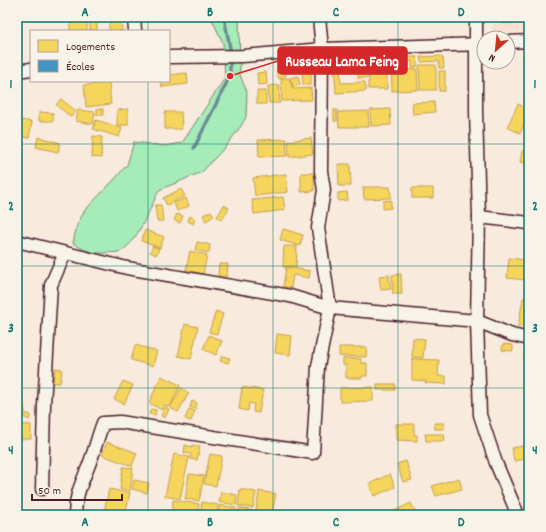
<svg xmlns="http://www.w3.org/2000/svg" width="546" height="532" font-family="Dekko,sans-serif">
<rect width="100%" height="100%" fill="#f8eadd"/>
<filter id="ink" filterUnits="userSpaceOnUse"><feTurbulence type="fractalNoise" baseFrequency=".025" numOctaves="2"/><feDisplacementMap in="SourceGraphic" scale="8" xChannelSelector="R" yChannelSelector="G"/><feConvolveMatrix kernelMatrix="1 2 1 2 8 2 1 2 1" color-interpolation-filters="sRGB"/></filter>
<g filter="url(#ink)">
<path fill="#f9dfd0" d="M493 17H529V31L492 33Z"/>
<path fill="#a5ecb9" stroke="#788672" d="M211 17H239L240 75 247 92 246 117 241 126 226 146 202 172 159 190C151 206 136 247 118 252 114 253 109 252 105 253 94 254 82 250 73 243L77 225 85 210 113 181 127 165 134 142 165 146 182 143 225 78 223 43Z"/>
<g fill="#f6d55c" stroke="#c29e4d">
<path d="M17 17H21L20 36 17 35Z"/>
<rect x="90" y="18" width="7" height="12"/>
<path d="M121 18 122 31H109V19Z"/>
<rect x="70" y="22" width="17" height="9"/>
<path d="M402 55V57H417V67L412 68V61H404V70L417 69 418 90 392 91 391 56Z"/>
<path d="M440 56 443 58 444 68H439V61L421 62 420 57Z"/>
<path d="M368 57V78H358V58Z"/>
<path d="M349 59V66L340 67 341 83 365 82 366 91 336 93 334 62H339V60Z"/>
<path d="M369 59H373V70H375V68H387V89H368V82H369Z"/>
<path d="M419 65H436V90H420Z"/>
<path d="M311 67V85H303L302 68Z"/>
<path d="M284 68 286 76 279 79 276 71Z"/>
<rect x="439" y="71" width="6" height="20"/>
<path d="M266 72 267 84 258 85 257 73Z"/>
<path d="M187 73 188 84 162 87 161 81H169V75Z"/>
<path d="M298 76 300 85 293 87 290 78Z"/>
<path d="M289 78 293 89 311 88 312 100 282 101 281 79Z"/>
<path d="M109 83 111 104 86 107 84 85Z"/>
<path d="M279 85 280 103H269L268 86Z"/>
<rect x="257" y="91" width="9" height="13"/>
<path d="M61 99 76 111 71 117 56 105Z"/>
<path d="M434 102 435 112 413 114 412 103Z"/>
<path d="M518 104 529 110V115L520 133 507 127Z"/>
<rect x="97" y="109" width="6" height="6"/>
<path d="M128 109V125H117V110Z"/>
<path d="M390 109 391 125 371 126 370 110Z"/>
<path d="M78 110 95 112 93 124 76 121Z"/>
<rect x="334" y="110" width="3" height="11"/>
<path d="M368 111 369 127H339L338 112Z"/>
<path d="M39 112 53 113V121H39Z"/>
<path d="M165 112H181L182 129H165Z"/>
<path d="M22 120 32 122 29 138 19 136Z"/>
<path d="M96 120 122 128 119 137 93 129Z"/>
<path d="M93 136 102 137 101 158 92 157Z"/>
<path d="M38 137 60 143 58 152 36 147Z"/>
<path d="M311 138 313 154 289 157 288 141Z"/>
<path d="M286 139 287 156 259 157 258 140Z"/>
<path d="M522 151 527 152 526 163 520 162Z"/>
<path d="M338 164H350L351 186H339Z"/>
<path d="M301 173H314V191L301 192Z"/>
<path d="M286 174 288 192 255 196 253 178Z"/>
<path d="M363 187H390L391 198 364 199Z"/>
<rect x="412" y="188" width="21" height="10"/>
<path d="M181 189 185 196 167 205 163 198Z"/>
<path d="M347 192 348 200 338 201V193Z"/>
<path d="M283 197 285 210 254 214 252 200Z"/>
<path d="M186 198 189 206 177 211 174 203Z"/>
<path d="M391 200V208L383 209V201Z"/>
<path d="M155 205H161L163 221H157Z"/>
<path d="M224 205 229 208 222 220 217 217Z"/>
<path d="M211 211 214 216 206 221 203 215Z"/>
<path d="M177 214 183 216 180 223 174 220Z"/>
<path d="M190 216 195 219 193 224 188 221Z"/>
<path d="M283 229 303 235 300 246 280 240Z"/>
<path d="M145 230 164 237 160 248 141 241Z"/>
<path d="M197 242 210 245 209 253 195 250Z"/>
<path d="M153 246 159 249 156 255 150 252Z"/>
<path d="M284 246H297L296 267H283Z"/>
<path d="M190 251 207 255 203 274 186 270Z"/>
<path d="M509 258 527 260 525 280 507 278Z"/>
<path d="M219 264H228L227 276H218Z"/>
<path d="M286 267 310 271 309 278 293 275 291 288 283 287Z"/>
<path d="M401 274 402 294H393L392 275Z"/>
<path d="M389 275 391 289 381 290 379 276Z"/>
<path d="M523 298 529 299V329L518 327Z"/>
<path d="M216 311 223 314 217 334 209 332Z"/>
<path d="M185 324 198 327 191 359 178 356Z"/>
<path d="M277 334 292 336 290 355 275 353Z"/>
<path d="M209 335 222 341 216 355 203 349Z"/>
<path d="M413 338 425 339 423 358 412 357Z"/>
<path d="M503 344 513 345V351L502 350Z"/>
<path d="M135 345 157 351 153 366 131 360Z"/>
<path d="M339 347H367L366 357 339 356Z"/>
<rect x="524" y="354" width="5" height="20"/>
<path d="M222 356 230 358 228 363 220 361Z"/>
<path d="M343 358 361 359V363H367V376H362V378H346V365H343Z"/>
<path d="M412 359 439 360 438 376H446V384L425 383 426 381 412 380Z"/>
<path d="M55 368 62 369 60 383H53Z"/>
<path d="M161 376 180 385 170 407 164 405 162 410 149 403Z"/>
<path d="M123 381 133 385 124 404 114 399Z"/>
<rect x="377" y="384" width="18" height="6"/>
<path d="M242 387 263 390 259 413 253 412 254 404 249 403 248 411 239 409Z"/>
<path d="M373 387V401L340 402V388Z"/>
<path d="M181 388 189 393 178 412 170 408Z"/>
<path d="M192 401 197 403 196 409 190 407Z"/>
<path d="M20 404H24L25 412H21Z"/>
<path d="M165 407 169 409 165 418 161 416Z"/>
<path d="M151 409 156 410 155 415 149 414Z"/>
<path d="M189 409 195 411 191 421 185 419Z"/>
<path d="M25 413 31 415 29 420 23 417Z"/>
<path d="M434 423H444V429H435Z"/>
<path d="M17 424 31 425V439H17Z"/>
<path d="M396 424H414V435H417V441L396 440Z"/>
<path d="M425 434H444L445 441H426Z"/>
<path d="M107 442 137 453 132 466 102 455Z"/>
<path d="M185 445 192 447V445L200 446 197 460 190 459 191 454 184 453Z"/>
<path d="M529 445V458L514 461 512 448Z"/>
<path d="M174 454 189 457 180 499 165 496Z"/>
<path d="M210 454 222 456 216 486 204 484Z"/>
<path d="M406 461 412 480 403 482 397 464Z"/>
<path d="M123 467 133 468 130 491 120 489Z"/>
<path d="M189 474 204 476 199 501 185 499Z"/>
<path d="M390 474 395 487 374 496 369 484Z"/>
<path d="M459 478 462 489 436 496 432 486Z"/>
<path d="M134 480 149 483 147 493 132 489Z"/>
<path d="M109 489 130 493 125 515 104 511Z"/>
<path d="M240 489 256 492 253 508 238 506Z"/>
<path d="M259 491 276 494 272 513 256 510Z"/>
<path d="M221 492 237 495 236 505 219 502Z"/>
<path d="M173 500 199 504 198 511 191 510 190 513 172 510Z"/>
<path d="M202 502 218 505 217 515H200Z"/>
<path d="M411 503 417 515H386Z"/>
<path d="M220 505 236 508 235 515H218Z"/>
<path d="M239 508 254 511 253 515H237Z"/>
</g>
<path fill="#4393c3" stroke="#457095" d="M502 17H529V22L502 23Z"/>
<g fill="none" stroke-linecap="round" stroke-linejoin="round">
<path stroke="#6d8c95" stroke-width="3.5" d="M194 148 230 76V48L224 17"/>
<g stroke="#4a1f2b" stroke-width="15">
<g id="minor">
<path d="M134 17 135 31"/>
<path d="M476 17V111L479 217 477 321 480 415 496 463 518 515"/>
<path d="M508 42 529 41"/>
<path d="M169 57 243 56 322 49 484 44"/>
<path d="M17 71 31 69"/>
<path d="M479 217 529 223"/>
<path d="M17 241 127 268 290 296 330 308 477 321 512 335 529 339"/>
<path d="M42 489 44 405 51 285 65 253"/>
<path d="M75 515C75 494 83 481 90 462 95 449 98 436 103 423L120 422 313 453 318 366 330 308 318 228 324 190 321 171 322 49 319 17"/>
</g>
</g>
<use href="#minor" stroke="#f7f3e8" stroke-width="12"/>
</g>
</g>
<path fill="none" stroke="#0f766e" stroke-width="1" stroke-opacity="0.55" d="M148 17V31M273 17V515M398 17V515M148 81V515M17 144H529M17 266H529M17 388H529"/>
<path fill="none" stroke="#d62828" stroke-width="1.5" d="M230 76L278 61"/>
<circle fill="#d62828" stroke="#f7f3e8" stroke-width="1.5" cx="230" cy="76" r="4"/>
<rect fill="#d62828" stroke="#d62828" stroke-width="1.5" x="278" y="47" width="129" height="27" rx="4"/>
<g font-size="15" text-anchor="middle" font-weight="bold" fill="#fff">
<text x="342" y="66">Russeau Lama Feing</text>
</g>
<rect width="546" height="532" fill="none" stroke="#f7f3e8" stroke-width="44"/>
<rect x="30" y="30" width="140" height="52" fill="#f7f3e8" stroke="#b29e9c"/>
<rect x="38" y="40" width="20" height="12" fill="#f6d55c" stroke="#b29e9c"/>
<text x="66" y="50" font-size="12" fill="#4a1f2b">Logements</text>
<rect x="38" y="60" width="20" height="12" fill="#4393c3" stroke="#b29e9c"/>
<text x="66" y="70" font-size="12" fill="#4a1f2b">Écoles</text>
<g transform="translate(496 50) rotate(207)"><circle r="19" fill="#f7f3e8" stroke="#b29e9c"/>
<path d="M0-3L7 15L0 10L-7 15Z" fill="#c8321e"/>
<text y="-6" font-size="11" font-weight="bold" text-anchor="middle" fill="#4a1f2b">N</text>
</g>
<path d="M32 494v6h90v-6" fill="none" stroke="#4a1f2b" stroke-width="2"/>
<text x="38" y="494" font-size="12" fill="#4a1f2b" stroke="#f7f3e8" stroke-width="3" paint-order="stroke">50 m</text>
<rect x="22" y="22" width="502" height="488" fill="none" stroke="#0f766e" stroke-width="1.5"/>
<g font-size="13" text-anchor="middle" font-weight="bold" fill="#0f766e">
<text x="85" y="16">A</text>
<text x="210" y="16">B</text>
<text x="336" y="16">C</text>
<text x="461" y="16">D</text>
<text x="11" y="88">1</text>
<text x="535" y="88">1</text>
<text x="11" y="210">2</text>
<text x="535" y="210">2</text>
<text x="11" y="332">3</text>
<text x="535" y="332">3</text>
<text x="11" y="454">4</text>
<text x="535" y="454">4</text>
<text x="85" y="526">A</text>
<text x="210" y="526">B</text>
<text x="336" y="526">C</text>
<text x="461" y="526">D</text>
</g>
</svg>
